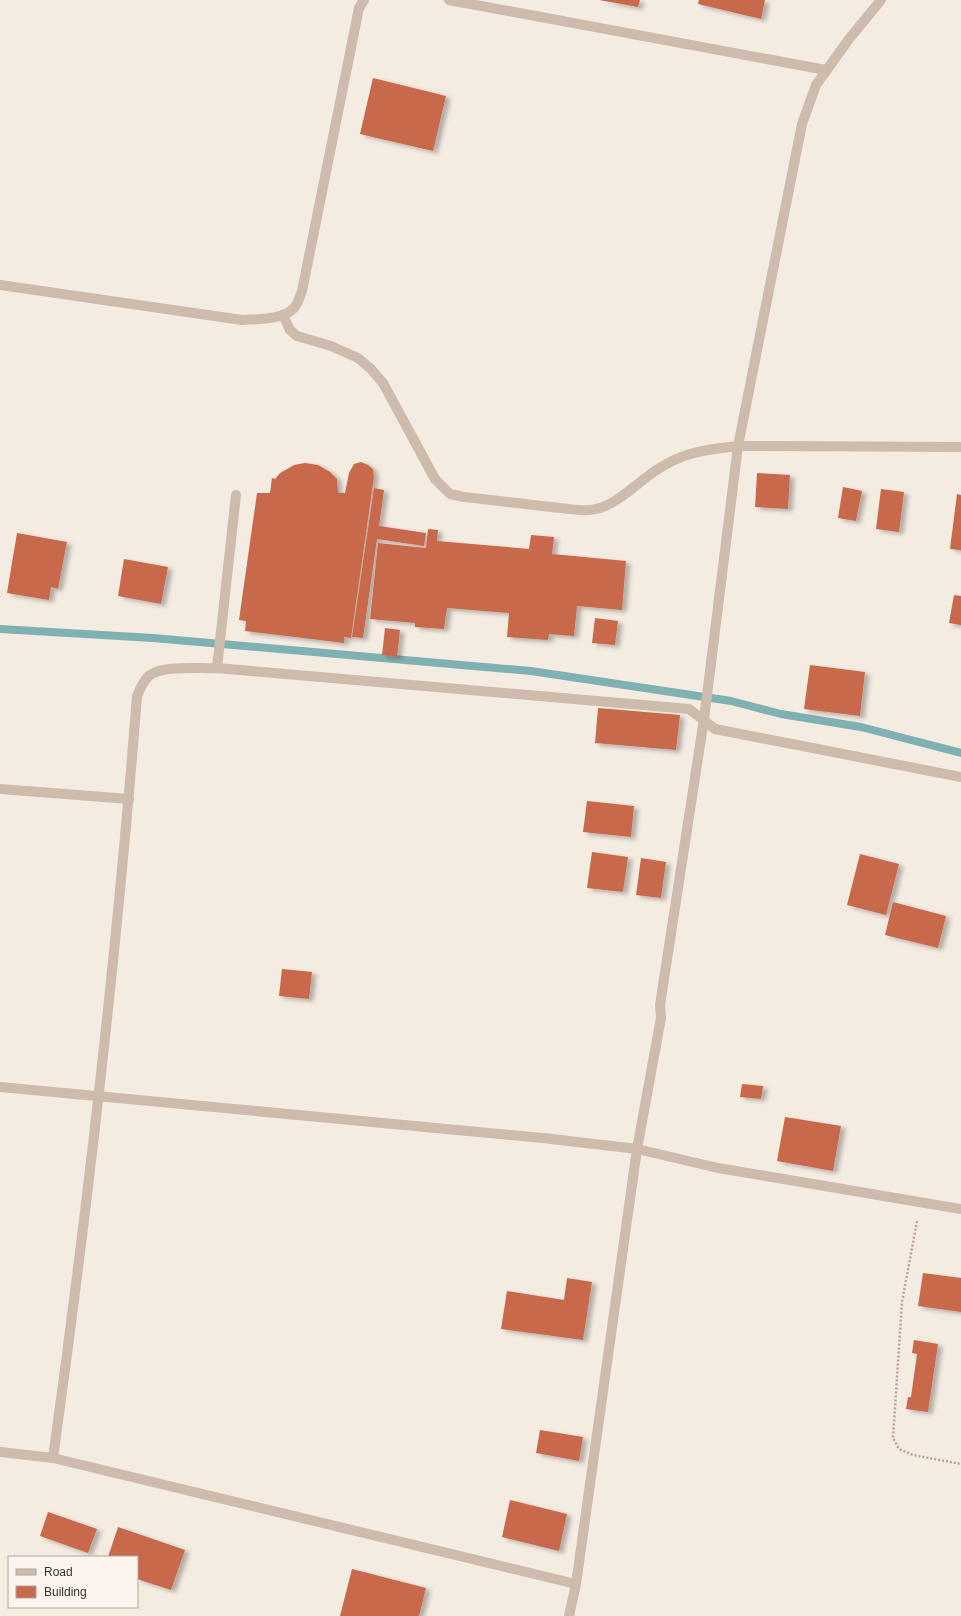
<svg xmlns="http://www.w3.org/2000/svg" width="961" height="1616" font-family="Arial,sans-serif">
<defs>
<filter id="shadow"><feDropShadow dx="4.5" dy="2.5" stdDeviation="2" flood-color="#0004"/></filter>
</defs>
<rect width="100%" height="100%" fill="#f4ebe1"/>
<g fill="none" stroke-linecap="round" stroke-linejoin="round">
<path stroke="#7fb0b2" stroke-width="8" d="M0 629 153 638 531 671 731 701 781 714 861 727 961 753"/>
</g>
<g fill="#c8694b" filter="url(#shadow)">
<path d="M599 0H640L638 7Z"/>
<path d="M699 0H765L761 19 698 4Z"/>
<path d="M373 78 446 96 433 151 360 134Z"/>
<path d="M361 462 368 465 373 469 374 477 351 638 344 637V643L245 631 246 621 239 620 257 493H270L272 478 275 479 280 473 294 465 305 463 318 465 330 472 337 479 338 493H345L349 473 354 464Z"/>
<path d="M757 473 790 475 788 509 755 507Z"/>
<path d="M843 487 862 491 856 521 838 518Z"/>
<path d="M374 488 384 490 379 526 426 533 424 546 377 539 363 638 352 637Z"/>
<path d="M881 489 904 492 899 532 876 529Z"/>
<path d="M957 494 961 495V550L950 549Z"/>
<path d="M428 529 438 530 437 541 529 549 531 535 554 537 552 554 626 561 622 610 577 606 574 636 549 634 548 640 507 637 509 613 447 608 444 629 415 627V623L370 619 378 543 426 548Z"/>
<path d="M17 533 67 542 58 589 51 587 49 600 7 593Z"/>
<path d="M124 559 168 567 161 604 118 596Z"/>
<path d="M954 595 961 596V625L949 623Z"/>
<path d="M595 618 618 621 615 645 592 643Z"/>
<path d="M385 628 400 630 397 657 382 655Z"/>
<path d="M810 665 865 672 860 716 804 709Z"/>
<path d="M598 708 680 715 676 750 595 743Z"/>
<path d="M587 801 634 806 631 837 583 832Z"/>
<path d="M592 852 628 857 623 892 587 888Z"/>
<path d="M860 854 899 864 886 915 847 905Z"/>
<path d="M641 858 666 862 661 898 636 895Z"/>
<path d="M893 902 946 916 938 948 885 935Z"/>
<path d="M282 969 312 972 309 999 279 996Z"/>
<path d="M742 1084 763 1086 761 1099 740 1097Z"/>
<path d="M785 1117 841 1126 833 1171 777 1161Z"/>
<path d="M923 1273 961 1278V1312L918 1306Z"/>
<path d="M567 1278 592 1282 583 1340 501 1329 507 1291 564 1300Z"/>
<path d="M914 1340 938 1344 928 1412 906 1409 908 1397H911L917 1354 912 1353Z"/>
<path d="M540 1430 583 1437 579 1461 536 1453Z"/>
<path d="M510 1500 567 1514 559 1551 502 1537Z"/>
<path d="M48 1512 97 1529 88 1553 40 1536Z"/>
<path d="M118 1527 185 1550 171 1590 137 1579V1557H108Z"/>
<path d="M352 1569 426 1588 419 1616H340Z"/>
</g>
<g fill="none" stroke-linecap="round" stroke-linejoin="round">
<path stroke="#b9a596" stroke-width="2.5" stroke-dasharray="2 2" stroke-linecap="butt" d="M917 1221 902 1302 893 1438 899 1449 913 1455 961 1464"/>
<g stroke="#cdbbac" stroke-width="10">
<path d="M449 0 826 70"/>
<path d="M0 285 242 320C256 319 284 320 294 308 298 304 300 296 302 291L359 8 364 0"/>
<path d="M283 315 290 330 297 336 331 346 358 358 371 369 383 383 435 479 450 494 464 497C493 500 522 504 551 507 566 508 585 513 600 508 621 501 639 481 658 469 686 451 706 450 738 446L961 447"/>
<path d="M217 668 236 495"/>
<path d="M0 789 129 799"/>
<path d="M0 1087 543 1138 637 1149 718 1168 961 1209"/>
<path d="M0 1452 53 1458 576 1584"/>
<path d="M53 1458C88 1205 117 951 137 696 140 689 144 679 150 675 163 665 200 669 217 668L689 709 715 729 961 777"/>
<path d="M569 1616 576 1584 637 1149 661 1018 660 1005 704 719 738 446 802 124 816 85 849 39 881 0"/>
</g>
</g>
<rect x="8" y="1556" width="130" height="52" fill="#fbf5ee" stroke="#aea6a0"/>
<rect x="16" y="1569" width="20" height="6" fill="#cdbbac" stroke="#aea6a0"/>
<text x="44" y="1576" font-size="12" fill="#3b302b">Road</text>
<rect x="16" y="1586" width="20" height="12" fill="#c8694b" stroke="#aea6a0"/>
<text x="44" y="1596" font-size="12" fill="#3b302b">Building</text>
</svg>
